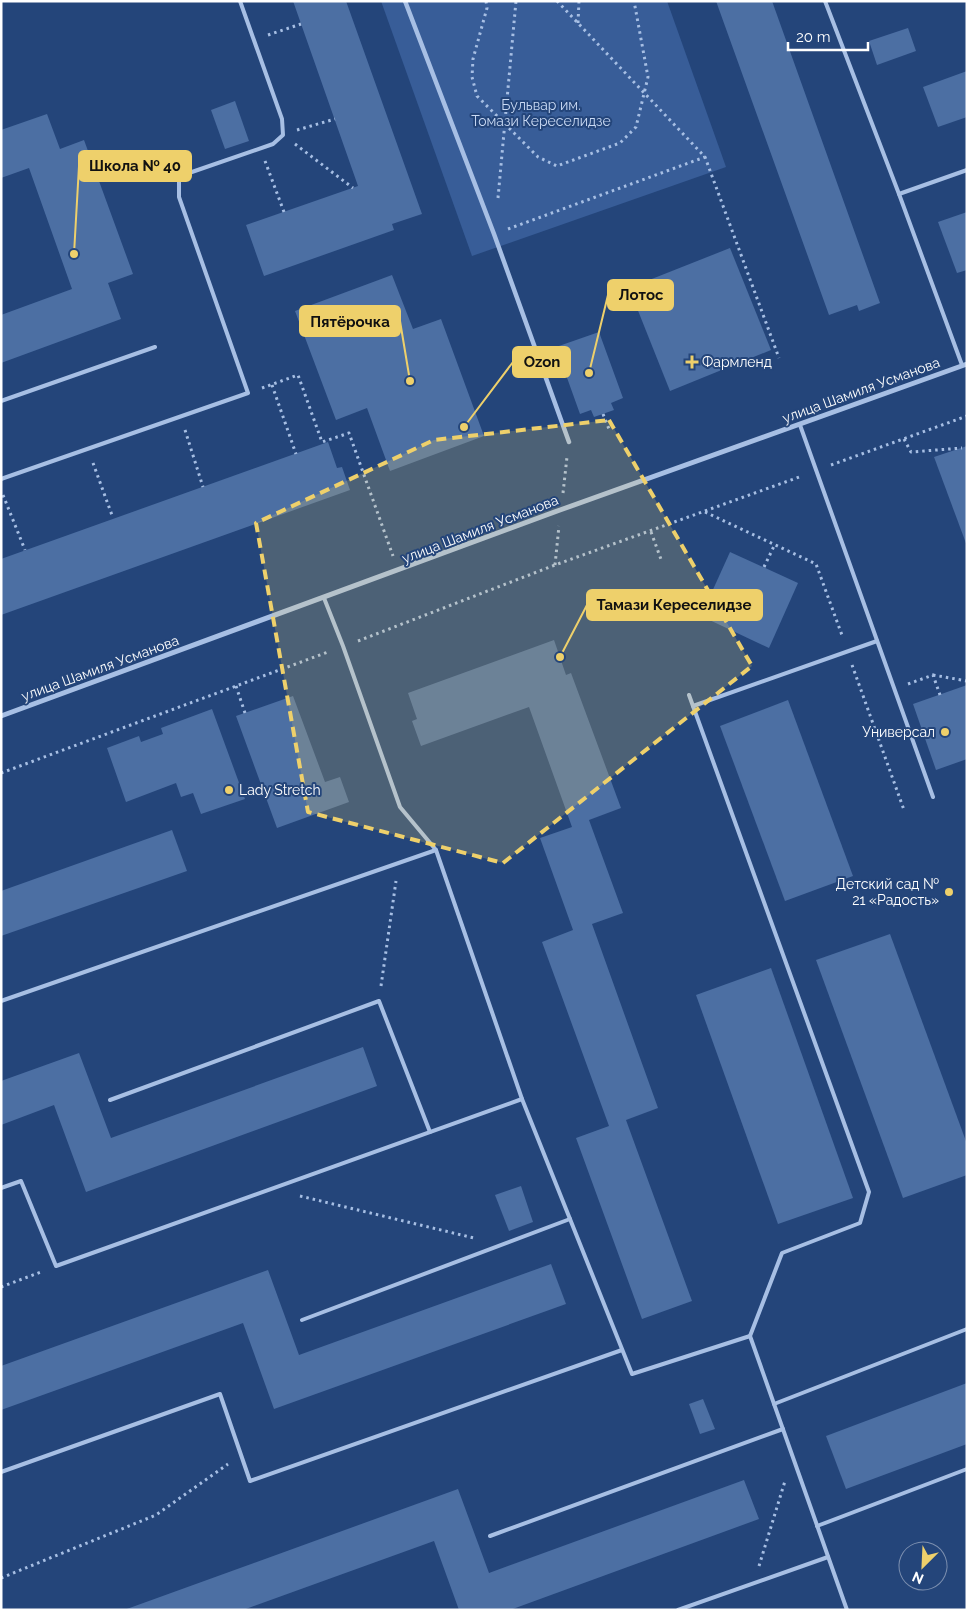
<svg xmlns="http://www.w3.org/2000/svg" width="968" height="1611" font-family="Raleway,sans-serif">
<rect width="100%" height="100%" fill="#24457a"/>
<path fill="#385d98" d="M381 1H667L726 167 472 256Z"/>
<g fill="#4c6fa3">
<path d="M293 1H346L422 214 392 224 394 230 264 276 246 225 358 186Z"/>
<path d="M716 1H772L880 303 859 311 857 305 829 315Z"/>
<path d="M908 28 916 51 877 65 869 41Z"/>
<path d="M967 71V117L938 127 923 87Z"/>
<path d="M235 101 249 141 225 149 211 110Z"/>
<path d="M47 114 60 149 84 140 133 274 108 283 121 319 1 363V315L72 289 29 168 1 178V130Z"/>
<path d="M967 212V270L957 273 938 222Z"/>
<path d="M730 248 771 350 670 391 629 288Z"/>
<path d="M392 275 413 329 441 319 484 436 390 471 367 408 336 420 295 311Z"/>
<path d="M599 332 623 398 611 403 614 410 594 417 591 410 580 414 556 347Z"/>
<path d="M328 442 337 468 342 467 350 490 1 615V559Z"/>
<path d="M967 446V546L934 457Z"/>
<path d="M730 552 798 583 769 648 701 616Z"/>
<path d="M554 640 566 675 571 673 621 808 589 820 623 913 592 924 658 1108 626 1120 692 1301 642 1319 576 1138 609 1126 542 942 573 930 540 838 572 827 529 707 421 746 412 721 417 719 408 693Z"/>
<path d="M967 685V759L936 770 913 704Z"/>
<path d="M293 696 325 782 340 777 349 802 277 828 236 716Z"/>
<path d="M788 700 853 876 785 901 720 726Z"/>
<path d="M212 709 245 799 201 814 193 793 181 797 176 783 126 802 107 748 139 736 141 742 163 734 161 728Z"/>
<path d="M172 830 187 871 1 936V891Z"/>
<path d="M890 934 967 1144V1175L903 1198 816 960Z"/>
<path d="M771 968 853 1198 778 1224 696 995Z"/>
<path d="M363 1047 377 1086 86 1192 54 1105 1 1125V1081L79 1053 111 1138Z"/>
<path d="M521 1186 533 1222 509 1231 495 1195Z"/>
<path d="M551 1264 566 1304 274 1409 243 1323 1 1410V1366L268 1270 299 1355Z"/>
<path d="M967 1383V1444L846 1489 826 1436Z"/>
<path d="M703 1399 715 1429 700 1434 689 1404Z"/>
<path d="M744 1480 759 1519 510 1610H459L434 1541 243 1610H124L458 1489 489 1573Z"/>
</g>
<g fill="none" stroke-linecap="round" stroke-linejoin="round">
<g stroke="#a7bfe4" stroke-width="3" stroke-dasharray="2.5 4" stroke-linecap="butt">
<path d="M486 1 487 8 473 59 472 77 477 96 538 157 557 166 620 143 636 127 648 77 634 1"/>
<path d="M557 1 705 157 779 358"/>
<path d="M578 23 579 1"/>
<path d="M268 35 301 24"/>
<path d="M297 130 335 119"/>
<path d="M295 144 353 188"/>
<path d="M265 161 284 212"/>
<path d="M498 198 516 1"/>
<path d="M508 229 705 157"/>
<path d="M272 385 296 454"/>
<path d="M262 388 298 375 322 442 349 433 393 556"/>
<path d="M603 414 609 429"/>
<path d="M185 430 203 487"/>
<path d="M904 439 911 452 962 448"/>
<path d="M93 463 113 518"/>
<path d="M831 465 967 416"/>
<path d="M563 493 567 457"/>
<path d="M3 495 25 550"/>
<path d="M705 512 816 564 843 638"/>
<path d="M651 532 662 562"/>
<path d="M555 565 559 526"/>
<path d="M764 567 775 544"/>
<path d="M358 641 555 565 802 476"/>
<path d="M852 665 904 810"/>
<path d="M933 675 967 681"/>
<path d="M908 684 933 675 940 695"/>
<path d="M236 686 245 713"/>
<path d="M1 773 328 652"/>
<path d="M381 986 396 881"/>
<path d="M300 1196 474 1238"/>
<path d="M1 1287 41 1272"/>
<path d="M759 1566 785 1481"/>
<path d="M1 1578 156 1515 228 1464"/>
</g>
<g stroke="#a7bfe4" stroke-width="4">
<path d="M825 1 899 194 962 365"/>
<path d="M899 194 967 170"/>
<path d="M1 401 155 347"/>
<path d="M800 425 933 797"/>
<path d="M1 479 248 393 179 197V181L189 173 273 144 283 135 282 119 240 1"/>
<path d="M324 598 343 646 400 807 436 850 522 1099 632 1374 750 1336 847 1610"/>
<path d="M689 695 869 1192 860 1223 782 1253 750 1336"/>
<path d="M693 706 877 641"/>
<path d="M1 1001 436 850"/>
<path d="M110 1100 379 1001 430 1132"/>
<path d="M1 1188 21 1181 56 1266 522 1099"/>
<path d="M302 1320 570 1219"/>
<path d="M774 1404 967 1329"/>
<path d="M1 1472 220 1394 250 1481 622 1350"/>
<path d="M817 1526 967 1469"/>
<path d="M490 1536 783 1429"/>
<path d="M678 1610 828 1557"/>
</g>
<path stroke="#a7bfe4" stroke-width="4.5" d="M405 1 494 234 569 442"/>
<path stroke="#a7bfe4" stroke-width="5" d="M1 716 560 510 967 364"/>
</g>
<path fill="#eed06b" fill-opacity="0.2" stroke="#eed06b" stroke-width="4" stroke-dasharray="10 6" stroke-linejoin="round" d="M609 420 752 666 503 863 308 812 256 523 434 440Z"/>
<g fill="#eed06b" stroke="#24457a" stroke-width="2">
<path d="M689.5 354.5h5v5h5v5h-5v5h-5v-5h-5v-5h5z"/>
<circle cx="945" cy="732" r="5"/>
<circle cx="229" cy="790" r="5"/>
<circle cx="949" cy="892" r="5"/>
</g>
<g text-anchor="middle" stroke-width="4" stroke-linejoin="round" paint-order="stroke">
<g font-size="14" fill="#cadaf4" stroke="#24457a">
<text x="541" y="110">Бульвар им.<tspan x="541" dy="16">Томази Кереселидзе</tspan></text>
</g>
<g font-size="14" fill="#fff" stroke="#24457a" text-anchor="start">
<text x="702" y="367">Фармленд</text>
<text x="935" y="737" text-anchor="end">Универсал</text>
<text x="239" y="795">Lady Stretch</text>
<text x="939" y="889" text-anchor="end">Детский сад №<tspan x="939" dy="16">21 «Радость»</tspan></text>
</g>
<g font-size="14" fill="#fff" stroke="#24457a">
<text transform="translate(861 390) rotate(-20)" y="5">улица Шамиля Усманова</text>
<text transform="translate(480 529) rotate(-21)" y="5">улица Шамиля Усманова</text>
<text transform="translate(100 668) rotate(-20)" y="5">улица Шамиля Усманова</text>
</g>
</g>
<path fill="none" stroke="#eed06b" stroke-width="2" d="M74 254L79 166M589 373L608 295M410 381L400 321M464 427L513 362M560 657L587 605"/>
<g fill="#eed06b" stroke="#24457a" stroke-width="2">
<circle cx="74" cy="254" r="5"/>
<circle cx="589" cy="373" r="5"/>
<circle cx="410" cy="381" r="5"/>
<circle cx="464" cy="427" r="5"/>
<circle cx="560" cy="657" r="5"/>
</g>
<g fill="#eed06b" stroke="#eed06b" stroke-width="2">
<rect x="79" y="151" width="112" height="30" rx="5"/>
<rect x="608" y="280" width="65" height="30" rx="5"/>
<rect x="300" y="306" width="100" height="30" rx="5"/>
<rect x="513" y="347" width="57" height="30" rx="5"/>
<rect x="587" y="590" width="175" height="30" rx="5"/>
</g>
<g font-size="15" text-anchor="middle" font-weight="bold" fill="#111">
<text x="135" y="171">Школа № 40</text>
<text x="641" y="300">Лотос</text>
<text x="350" y="327">Пятёрочка</text>
<text x="542" y="367">Ozon</text>
<text x="674" y="610">Тамази Кереселидзе</text>
</g>
<rect width="968" height="1611" fill="none" stroke="#ffffff" stroke-width="5"/>
<g transform="translate(923 1566) rotate(204)"><circle r="24" fill="#24457a" stroke="#7c8faf"/>
<path d="M0-4L9 19L0 12L-9 19Z" fill="#eed06b"/>
<text y="-8" font-size="14" font-weight="bold" text-anchor="middle" fill="#ffffff">N</text>
</g>
<path d="M788 42v8h80v-8" fill="none" stroke="#ffffff" stroke-width="2.5"/>
<text x="796" y="42" font-size="15" fill="#ffffff" stroke="#24457a" stroke-width="4" paint-order="stroke">20 m</text>
</svg>
